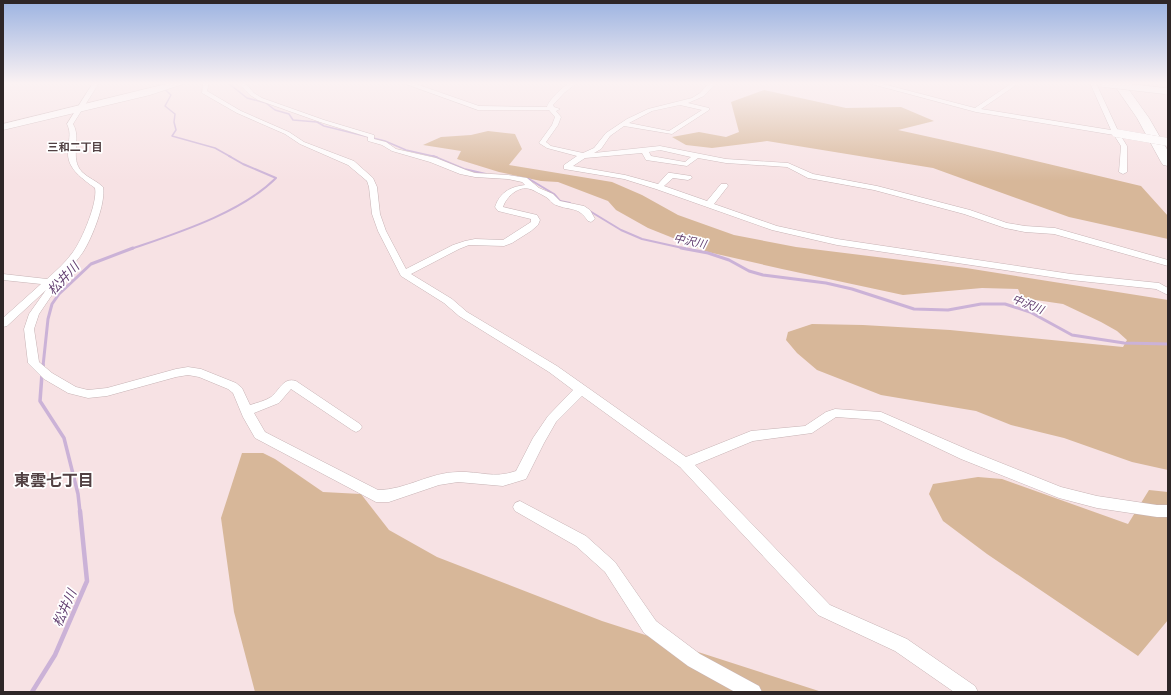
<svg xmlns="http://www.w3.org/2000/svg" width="1171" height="695" font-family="Inter,'Noto Sans JP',sans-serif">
<rect width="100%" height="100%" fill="#f7e2e4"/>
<g fill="#d7b799">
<path d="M764 90 846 108 901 107 934 121 898 130 998 152 1141 186 1168 216V239L1069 217 933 168 767 141 712 148 686 145 672 137 699 132 726 137 739 132 731 102Z"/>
<path d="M488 131 515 134 522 149 509 165 612 182 642 195 678 215 734 235 796 247 966 268 1168 300V470L1132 462 1064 438 1011 425 976 411 881 395 817 370 797 353 786 340 788 332 812 324 863 325 950 330 1123 347 1127 340 1117 331 1101 322 1063 304 1022 298 1018 289 982 288 903 295 782 269 708 252 648 228 616 210 608 201 558 182 541 181 499 172 457 159 461 151 423 145 441 137 471 135Z"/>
<path d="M242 453H263L275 459 323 492 361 494 389 530 437 557 602 621 822 692H255L234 612 221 518Z"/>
<path d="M978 477 1002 479 1128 524 1149 490 1168 492V620L1138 656 987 554 943 521 929 494 933 484Z"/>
</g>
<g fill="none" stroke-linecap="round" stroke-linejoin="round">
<g stroke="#cbb2d7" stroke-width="1.5">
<path d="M158 83 171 95 165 106 175 114 174 122 176 130 172 136 215 148 231 157"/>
<path d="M228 83 247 98 266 103 275 110 289 114 293 120 317 122 324 126 385 141 406 150 437 157"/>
</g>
<g stroke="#cbb2d7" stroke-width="2">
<path d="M433 156 464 169 486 174"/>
<path d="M525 179H529L554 194 560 201 570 203"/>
<path d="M588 210 621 230 642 239 687 249"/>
<path d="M131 249C177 233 241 213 276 178L243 164 229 156"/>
</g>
<g stroke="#cbb2d7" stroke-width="3">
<path d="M681 248 708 253 729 260 749 271 763 275 826 283 852 289 914 309 948 310 981 304H1005L1030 312 1072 335 1124 343 1168 344"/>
<path d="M43 366 48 319 52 304 59 294 91 264 133 248"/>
</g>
<g stroke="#cbb2d7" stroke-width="3.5">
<path d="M43 369V365"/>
<path d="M42 374 40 401 64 438 78 494 80 512"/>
</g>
<path stroke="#cbb2d7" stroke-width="4.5" d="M32 692 55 655 87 581 80 511"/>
<g stroke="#c7b3b5" stroke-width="1">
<g id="minor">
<path d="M93 83H99L73 124C82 139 69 158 82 172 88 178 97 181 103 187 106 203 92 238 83 252 75 264 65 273 55 282L58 286 39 314 34 329 39 362 52 373 76 387 88 390 107 388 176 369 188 367 201 369 236 383 242 388 250 405C256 403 265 401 271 397 280 390 283 377 296 381L360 424 362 427 360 430 356 432 352 430 291 389 279 403 254 413 265 432 378 490C406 490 430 472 458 472 480 471 494 479 516 471L533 438 548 416 573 390 549 372 459 316 444 303 401 276 378 231 372 214 369 187 367 181 348 165 300 144 285 134 237 113 202 93 203 83H209L207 91 241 111 289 132 304 142 354 161 373 178 377 187 380 214 386 231 406 269 453 245 465 241 475 239 503 240 531 222V219L498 211 495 207C500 192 510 187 525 185L522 182 508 179 475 177 460 174 430 162 392 151 382 145 368 141V137L320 122 258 100 250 95 238 83H245L254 93 262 98 324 120 374 135V139L386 142 396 149 436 158 466 170 475 173 508 175 527 178 539 188 553 194 560 201 584 206 590 210 595 219 591 222 588 221C578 206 571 211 556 205 552 204 550 199 546 197 544 196 532 189 530 189 519 185 506 197 503 207L537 215 540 220 538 225 531 231 512 243 504 246 469 245 459 249 411 274 452 299 467 312 557 366 686 457 751 431 805 426 826 412 835 409 881 412 971 451 1061 487 1097 496 1157 505H1168V517H1157L1097 508 1059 498 961 459 879 420 836 417 812 433 753 441 695 465 830 605 907 639 975 686 978 692H954L895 651 818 615 680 467 582 396 556 422 544 443 526 479 503 486 458 482 439 485 389 502H376L255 438 243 417 233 393 228 389 199 377 188 375 176 377 107 396 88 398 68 393 44 379 28 363 24 329 29 314 46 290 7 326 3 327V318L41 284 3 280V274L47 279C57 270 66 262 73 252 82 240 98 202 95 188 83 179 67 169 68 152 68 141 72 134 67 124Z"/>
<path d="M403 83H413L479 106 547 107C548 101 564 85 570 83 572 83 574 83 577 83L564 93 553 105 554 107 560 109 556 111 561 117 558 125 546 142 551 146 583 153 594 148 606 133 627 119 648 109 692 98 700 93 709 83H716L704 96 688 103 709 108V110L672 134 624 126 610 136 601 149 594 153 660 146 726 159 788 163 813 174 877 186 970 210 1007 223 1025 226 1055 228 1168 260V266L1054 234 1025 232 1005 228 964 214 874 190 808 178 787 167 726 163 698 158 687 166 646 160 642 153 585 158 573 166 625 175 658 184 668 173H671L691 176 692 178 688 180 673 178 664 186 707 201 721 184H727L728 186 714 204 777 226 837 239 1071 274 1159 283 1168 288V295L1156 289 1071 280 837 245 772 230 656 189 624 179 564 169V165L577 156 547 148 539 143 552 125 555 117 549 110H478ZM680 105 702 110 669 131 629 123 652 111ZM660 150 691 157 685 162 651 156 649 152Z"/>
<path d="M868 83H879L975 108 1012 83H1019L981 109 1111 130 1090 83H1096L1119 133 1127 146V172L1123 174 1119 172 1121 146 1114 135 976 112Z"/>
<path d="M520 501 586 536 615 562 656 621 700 654 759 686 762 692H735L688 666 644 633 605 572 576 546 515 511 513 507 515 503Z"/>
</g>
</g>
<g stroke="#c7b3b5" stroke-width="1">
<path id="trunk" d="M170 83H186L150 95 3 130V124Z"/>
</g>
<g stroke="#c7b3b5" stroke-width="1">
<path id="motorway" d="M1113 83H1124L1149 118 1168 151V166L1163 165 1161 162 1137 118Z"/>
</g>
<use href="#minor" fill="#fff" fill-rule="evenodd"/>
<use href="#trunk" fill="#fff" fill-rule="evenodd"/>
<use href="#motorway" fill="#fff" fill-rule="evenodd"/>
<g stroke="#c7b3b5" stroke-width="7" stroke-linecap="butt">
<path id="minor-bridge" d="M1104 84 1165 91"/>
</g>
<g stroke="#c7b3b5" stroke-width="8" stroke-linecap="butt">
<path id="tertiary-bridge" d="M1116 133 1168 142"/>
</g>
<use href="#minor-bridge" stroke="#fff" stroke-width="6"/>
<use href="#tertiary-bridge" stroke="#fff" stroke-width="8"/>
</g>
<linearGradient id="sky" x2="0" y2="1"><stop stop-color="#9cb3e1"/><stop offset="0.46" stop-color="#fbf2f3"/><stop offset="1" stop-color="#fbf2f3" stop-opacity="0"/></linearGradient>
<rect width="1171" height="181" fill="url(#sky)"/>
<g text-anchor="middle" stroke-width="3.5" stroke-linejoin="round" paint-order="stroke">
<g font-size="11" font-weight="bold" fill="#514042" stroke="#fff">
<text x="75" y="151">三和二丁目</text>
</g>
<g font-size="11" font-style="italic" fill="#634071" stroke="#fff">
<text transform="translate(690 241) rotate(12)" y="4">中沢川</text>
<text transform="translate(1028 304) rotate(22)" y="4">中沢川</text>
</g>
<g font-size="13" font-style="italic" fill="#634071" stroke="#fff">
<text transform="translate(63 278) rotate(-47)" y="5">松井川</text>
<text transform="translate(64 608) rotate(-66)" y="5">松井川</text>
</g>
<g font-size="16" font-weight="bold" fill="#514042" stroke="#fff">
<text x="54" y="486">東雲七丁目</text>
</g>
</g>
<rect width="1171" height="695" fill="none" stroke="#2e2627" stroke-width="8"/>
</svg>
